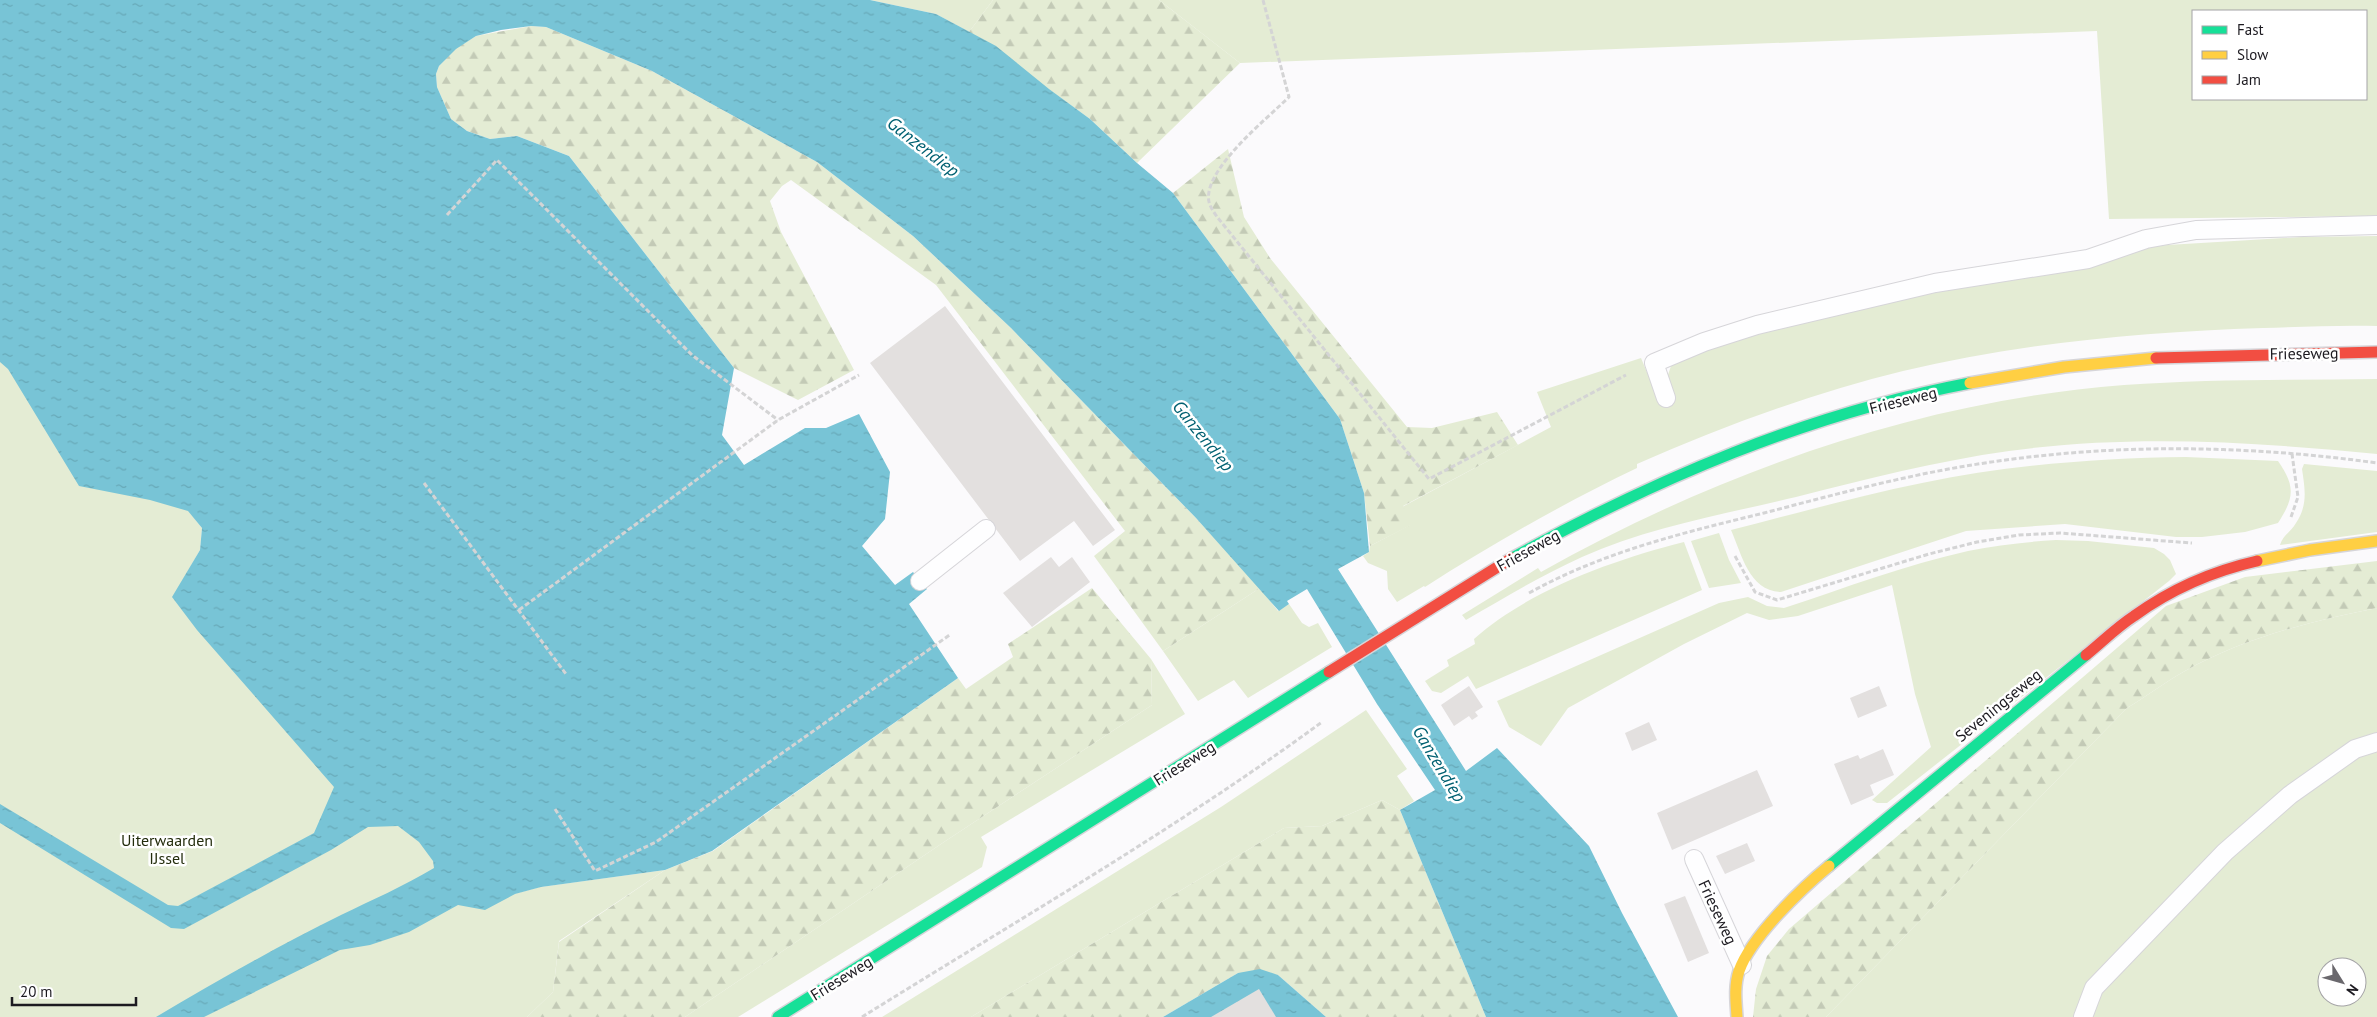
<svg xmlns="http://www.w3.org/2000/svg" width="2377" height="1017" font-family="'PT Sans',sans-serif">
<defs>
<pattern id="forest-firs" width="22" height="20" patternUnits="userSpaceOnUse" patternTransform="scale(1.25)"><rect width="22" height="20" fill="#e4ecd4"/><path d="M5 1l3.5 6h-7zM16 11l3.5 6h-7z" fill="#c3cab6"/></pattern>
<pattern id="water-ripples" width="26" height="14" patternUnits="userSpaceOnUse" patternTransform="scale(1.25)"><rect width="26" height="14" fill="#78c4d6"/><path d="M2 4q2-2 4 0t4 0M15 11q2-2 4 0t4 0" fill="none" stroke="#67a8b7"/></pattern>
</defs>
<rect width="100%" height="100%" fill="#fbfafc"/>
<g fill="#e4ecd4" fill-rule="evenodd">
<path d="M870 0H993L969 32 936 14Z"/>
<path d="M1159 0H2377V216L2109 219 2097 31 1240 63ZM2193 11H2366V99H2193Z"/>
<path d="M2377 236V326C2339 325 2301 327 2263 328 2142 332 2021 343 1903 371 1813 393 1721 427 1637 464V468C1564 503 1494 543 1425 587L1424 586 1397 602 1388 589 1387 571 1368 563 1363 556 1369 552 1370 546 1410 525 1402 507 1551 427 1537 392 1641 358 1659 401 1671 366 1688 357 1760 332 1874 305 2029 274 2091 267 2151 246 2301 237Z"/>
<path d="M0 358 188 510 202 528 200 550 173 597 399 825 514 894 540 887 665 870 559 941 553 992 527 1017H0Z"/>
<path d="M2377 379V454C2254 442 2132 434 2009 451 1937 461 1866 479 1796 497 1725 514 1649 527 1582 557 1542 575 1504 598 1466 620L1462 615 1538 568 1541 572C1719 472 1919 401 2124 385 2208 379 2293 380 2377 379Z"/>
<path d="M2186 457 2278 461C2296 487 2294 498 2278 523L2245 532 2202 537H2176L2065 524 1966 531 1781 592C1749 591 1742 555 1731 530 1794 514 1858 496 1922 483 2009 465 2098 458 2186 457Z"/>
<path d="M2304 464 2377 471V532L2280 545C2283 535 2291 532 2296 523 2308 505 2305 489 2302 469Z"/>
<path d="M1719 533 1729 560 1741 583 1709 588 1691 541Z"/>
<path d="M2056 540 2088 541 2154 548 2164 554 2170 560 2176 574 2169 581 1887 803H1877L1872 800 1931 747 1915 694 1892 585 1798 616 1769 620 1747 613 1684 644 1568 708 1541 746 1509 727 1497 701 1719 603 1748 597 1767 606 1784 608C1845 588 1905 565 1968 551 1997 545 2026 542 2056 540Z"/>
<path d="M1684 542 1702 590 1476 689 1468 676 1441 693 1432 691 1425 681 1449 666 1447 660 1475 644 1474 639C1529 590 1613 560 1684 542Z"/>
<path d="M1260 588 1278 611 1289 604 1302 623 1309 627 1318 623 1332 647 1248 698 1234 680 1198 701 1163 651Z"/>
<path d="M2377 608V1017H1826L2127 708C2147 696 2165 682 2185 671 2244 638 2311 621 2377 608ZM2327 967H2357V997H2327Z"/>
<path d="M1151 659 1185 714 981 837 987 847 982 867 738 1017H685L944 842 1152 705Z"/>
<path d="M1366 710 1407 769 1397 776 1414 801 1400 810 1382 800 1322 826 1284 828 971 1017H882L1221 807Z"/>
</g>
<g fill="url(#forest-firs)">
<path d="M993 0H1159L1240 63 1137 163 1090 119 969 32Z"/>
<path d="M531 26 546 27 652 71 817 162 913 236 1011 328 1196 518 1260 588 1163 651 1094 556 1125 531 936 285 791 180 782 186 770 201 781 232 854 370 798 400 734 368 569 156 517 136 490 139 467 131 451 119 437 87 436 74 439 66 456 48 476 36Z"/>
<path d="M1228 149 1244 217 1270 258 1407 427 1432 428 1497 412 1518 445 1403 506 1411 525 1370 546 1364 493 1340 419 1173 193Z"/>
<path d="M2377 561V608C2311 621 2244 638 2185 671 2165 682 2147 696 2127 708L1826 1017H1753L1756 989 1767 956 1789 929 2166 606 2245 577Z"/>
<path d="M1092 588 1151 659 1152 705 944 842 685 1017H527L553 992 559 942 665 870 713 851 958 678 966 689 1013 657 1008 644Z"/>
<path d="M1382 800 1400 810 1486 1017H1326L1278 975 1238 973 1163 1017H971L1284 828 1322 826Z"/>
</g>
<g fill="url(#water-ripples)">
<path d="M0 0H870L936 14 996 46 1049 89 1090 119 1137 163 1173 193 1340 419 1364 493 1369 552 1338 569 1466 771 1497 748 1589 846 1622 913 1678 1017H1486L1400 810 1435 790 1377 704 1307 589 1287 601 1289 604 1279 611 1196 518 1011 328 913 236 817 162 652 71 546 27 531 26 501 30 476 36 456 49 439 66 436 74 437 87 451 119 467 131 490 139 517 136 569 156 734 368 722 435 744 465 805 428H826L859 414 890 472 885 519 862 546 895 585 913 572 927 589 909 604 958 678 712 851 665 870 541 887 515 894 485 910 458 905 409 932 370 945 340 950 204 1017H156C217 981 278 946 341 915 372 900 404 886 434 868L433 861 419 842 398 826 368 827 331 850 184 929 171 928 0 823V804L168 905 178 906 314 833 334 787 197 630 172 597 200 550 202 528 188 511 150 500 79 486 8 369 0 362Z"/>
<path d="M1260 969 1278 975 1326 1017H1163L1238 973Z"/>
</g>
<g fill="#e3e0df">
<path d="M945 306 1115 530 1093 546 1074 521 1020 561 870 363Z"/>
<path d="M1051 557 1059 567 1072 557 1090 582 1032 627 1003 593Z"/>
<path d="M1469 686 1483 707 1475 712 1478 716 1472 720 1469 716 1454 726 1441 705Z"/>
<path d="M1879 686 1887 706 1858 718 1850 698Z"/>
<path d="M1649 722 1657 740 1632 751 1625 733Z"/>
<path d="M1883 749 1894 775 1870 785 1874 795 1851 805 1834 764 1858 755 1860 759Z"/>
<path d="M1757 770 1773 806 1672 850 1657 813Z"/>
<path d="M1747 843 1755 861 1725 874 1716 856Z"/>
<path d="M1685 896 1709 953 1688 962 1664 904Z"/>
<path d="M1259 989 1276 1017H1211Z"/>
</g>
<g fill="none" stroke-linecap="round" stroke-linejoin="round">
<g stroke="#d6d5d9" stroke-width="20">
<g id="lane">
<path d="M1666 398 1654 363 1704 342 1757 325 1935 283 2088 259 2146 239 2196 230 2377 225"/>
<path d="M920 581 986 529"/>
<path d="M1694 859 1742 965"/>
<path d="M2083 1017 2094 988 2225 852 2290 795 2355 749 2377 742"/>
</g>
</g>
<g stroke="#d6d5d9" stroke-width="14">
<g id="fast">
<path d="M1512 558C1656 479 1807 414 1970 383"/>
<path d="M1829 866 2086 655"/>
<path d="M778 1017 1329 672"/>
</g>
</g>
<g stroke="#d6d5d9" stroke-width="14">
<g id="slow">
<path d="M1970 383 2064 367 2156 358"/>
<path d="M2257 561 2310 550 2377 541"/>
<path d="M1737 1017C1736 1002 1734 986 1739 971 1751 937 1801 889 1829 866"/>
</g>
</g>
<g stroke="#d6d5d9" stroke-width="14">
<g id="jam">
<path d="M2156 358 2377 352"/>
<path d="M2086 655C2102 642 2117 627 2134 616 2170 590 2213 571 2257 561"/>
<path d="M1329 672 1512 558"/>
</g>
</g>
<g stroke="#d4d4d5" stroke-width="3" stroke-dasharray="5 2.5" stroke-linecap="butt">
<path d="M1263 0 1289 97C1268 118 1202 170 1209 202 1210 207 1215 214 1218 218L1429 479 1626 375"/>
<path d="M447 215 497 160 692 355 778 420"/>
<path d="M424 483 566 674"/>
<path d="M2291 517 2298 497 2292 454"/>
<path d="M1735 556 1755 592 1777 600 1929 554 1977 542 2019 535 2060 533 2192 543"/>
<path d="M1529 593C1603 552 1682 533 1764 513 1837 494 1910 474 1985 463 2114 443 2248 445 2377 463"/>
<path d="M519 610 778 420 859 375"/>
<path d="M555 809 595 871 656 842 951 634"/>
<path d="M862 1017C1016 921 1176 829 1322 722"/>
</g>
<use href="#lane" stroke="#fefeff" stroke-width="18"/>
<use href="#fast" stroke="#16e098" stroke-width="11"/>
<use href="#slow" stroke="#ffcf43" stroke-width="11"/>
<use href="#jam" stroke="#f24e42" stroke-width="11"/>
</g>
<g text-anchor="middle" stroke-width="5" stroke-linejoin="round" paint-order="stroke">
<g font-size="16" fill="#1c1a20" stroke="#fff">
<text transform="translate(2304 353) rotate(-1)" y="6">Frieseweg</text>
<text transform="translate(1903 400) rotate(-14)" y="6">Frieseweg</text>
<text transform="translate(1528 550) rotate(-29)" y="6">Frieseweg</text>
<text transform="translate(1998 705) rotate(-39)" y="6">Seveningseweg</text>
<text transform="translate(1184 763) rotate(-32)" y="6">Frieseweg</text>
<text transform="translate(1718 912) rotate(65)" y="6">Frieseweg</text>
<text transform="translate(841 978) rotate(-32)" y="6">Frieseweg</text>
</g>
<g font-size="16" fill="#242d0d" stroke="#fff">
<text x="167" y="846">Uiterwaarden<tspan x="167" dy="18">IJssel</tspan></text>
</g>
<g font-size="18" font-style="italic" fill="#006071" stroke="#fff">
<text transform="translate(923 147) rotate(38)" y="6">Ganzendiep</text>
<text transform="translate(1203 436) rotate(51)" y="6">Ganzendiep</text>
<text transform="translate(1439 764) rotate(59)" y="6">Ganzendiep</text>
</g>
</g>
<rect x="2192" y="10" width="175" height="90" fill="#ffffff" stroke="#a4a3a6"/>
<rect x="2202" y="26" width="25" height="8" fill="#16e098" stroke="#a4a3a6"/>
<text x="2237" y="35" font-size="15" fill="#1c1a20">Fast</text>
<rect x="2202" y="51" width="25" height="8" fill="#ffcf43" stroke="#a4a3a6"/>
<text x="2237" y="60" font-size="15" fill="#1c1a20">Slow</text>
<rect x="2202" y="76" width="25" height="8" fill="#f24e42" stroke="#a4a3a6"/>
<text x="2237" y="85" font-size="15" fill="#1c1a20">Jam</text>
<g transform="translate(2342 982) rotate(127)"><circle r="24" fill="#ffffff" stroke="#a4a3a6"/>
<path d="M0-4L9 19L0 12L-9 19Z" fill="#6a686d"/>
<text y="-8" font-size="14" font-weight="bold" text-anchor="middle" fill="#1c1a20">N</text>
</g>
<path d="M12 997v8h124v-8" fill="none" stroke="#1c1a20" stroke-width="2.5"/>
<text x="20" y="997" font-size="15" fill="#1c1a20" stroke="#ffffff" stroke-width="4" paint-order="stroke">20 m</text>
</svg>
